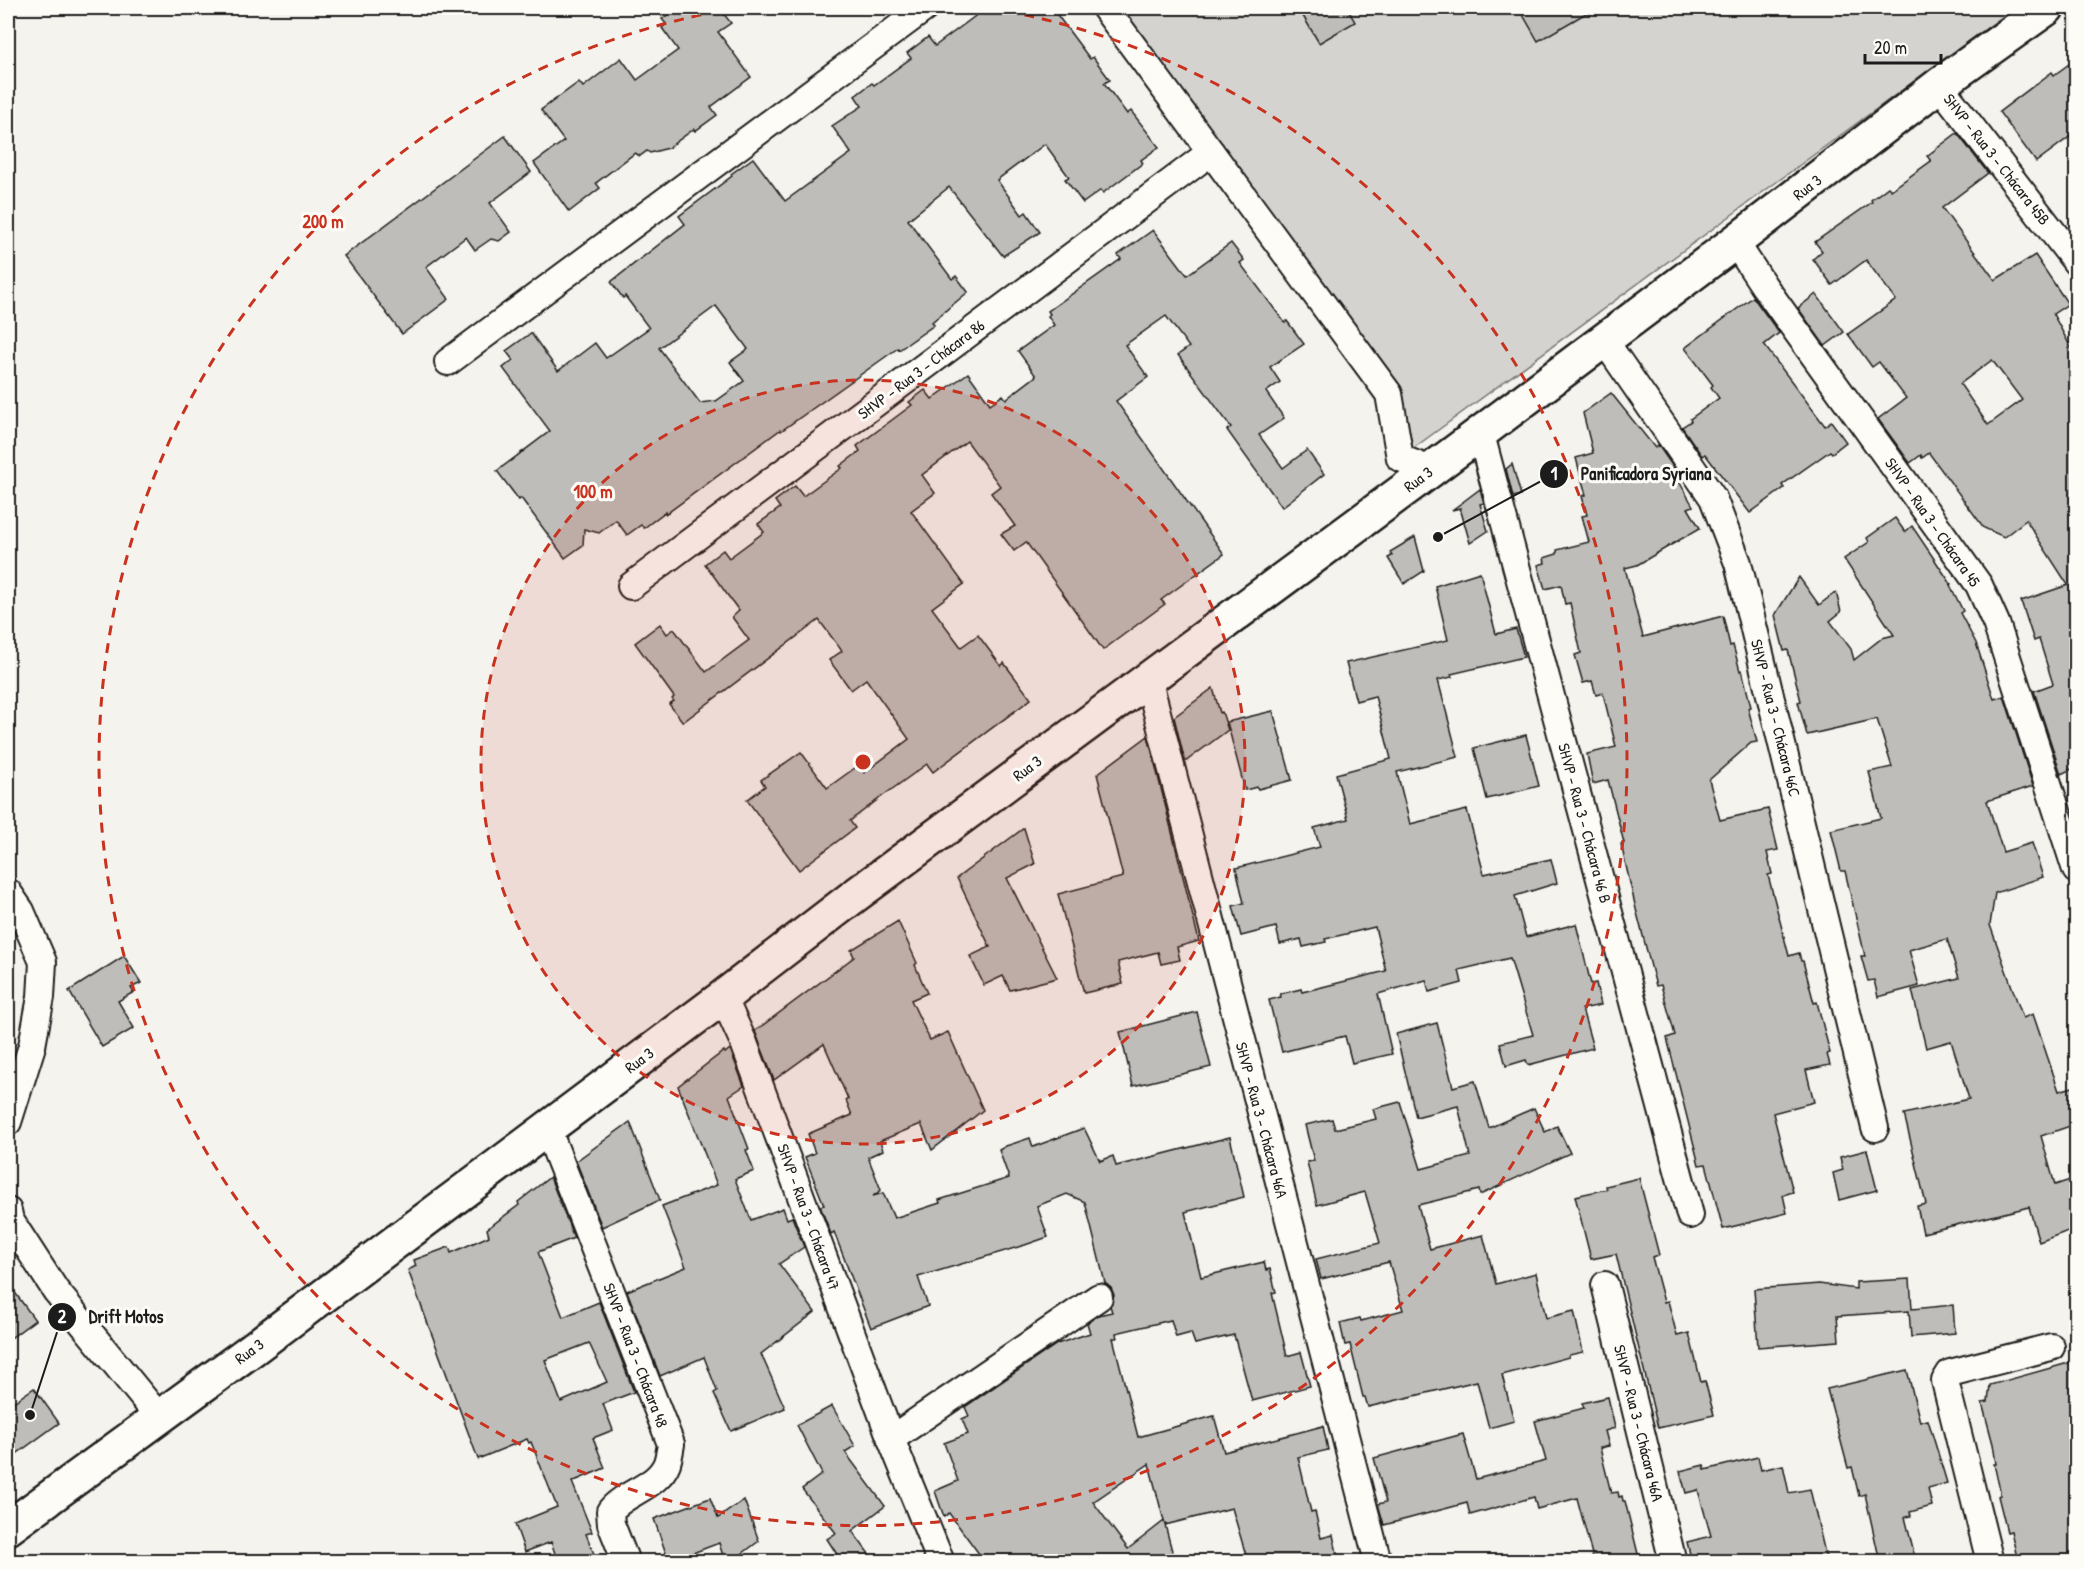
<svg xmlns="http://www.w3.org/2000/svg" width="2084" height="1569" font-family="'Patrick Hand',sans-serif">
<rect width="100%" height="100%" fill="#f4f3ee"/>
<filter id="ink" filterUnits="userSpaceOnUse"><feTurbulence type="fractalNoise" baseFrequency=".0167" numOctaves="2"/><feDisplacementMap in="SourceGraphic" scale="12" xChannelSelector="R" yChannelSelector="G"/><feConvolveMatrix kernelMatrix="1 2 1 2 8 2 1 2 1" color-interpolation-filters="sRGB"/></filter>
<g filter="url(#ink)">
<path fill="#d4d3cf" stroke="#787876" stroke-width="1.5" d="M1105 8H2014L1400 458 1389 394Z"/>
<g fill="#bebdba" stroke="#1c1c1c" stroke-width="1.5" fill-rule="evenodd">
<path d="M678 8H719L731 23 718 32 751 77 711 107 717 115 695 131 694 129 668 148 650 153 647 151 640 156 635 153 596 183 600 188 569 212 534 163 564 141 541 110 579 82 583 87 621 58 637 80 678 50 662 28 666 24 662 19Z"/>
<path d="M986 8H1052L1090 59 1093 57 1110 80 1104 83 1127 114 1131 111 1159 147 1141 160 1143 163 1103 193 1101 190 1083 203 1065 179 1069 177 1045 144 997 180 1022 215 1026 212 1040 232 1003 256 949 187 908 220 952 279 956 276 968 292 932 322 934 325 899 350 898 348 781 431 780 430 666 514 665 512 644 528 641 525 627 535 616 520 599 533 584 529 583 545 565 558 521 498 519 500 497 471 550 431 503 368 513 360 506 351 531 333 558 371 595 343 606 358 649 328 625 296 623 298 611 282 685 224 679 216 732 176 731 174 753 158 785 201 851 153 832 126 862 106 855 96 872 83 874 85 911 58 907 53 928 37 935 46ZM716 306 748 349 730 362 744 381 716 401 700 403 659 348Z"/>
<path d="M1317 8H1347L1355 22 1319 43 1303 16Z"/>
<path d="M1519 8H1595L1538 41Z"/>
<path d="M2076 59V132L2036 162 1999 112 2052 72 2054 75Z"/>
<path d="M1957 133 1988 173 1942 208 1995 280 2035 255 2068 304 2053 314 2076 357V767L2061 774 2034 691 2053 684 2039 639 2034 641 2021 601 2068 585 2026 520 2004 537 1984 528 1929 453 1922 458 1921 455 1910 463 1878 419 1906 398 1879 362 1872 367 1848 334 1896 300 1866 260 1832 285 1813 259 1822 251 1815 242 1872 202 1871 200 1888 187 1891 190 1931 161 1927 156ZM1992 360 2022 400 1988 425 1960 384Z"/>
<path d="M505 136 531 172 490 203 511 232 499 241 491 239 475 250 466 237 426 267 449 299 402 334 344 256Z"/>
<path d="M1153 230 1187 275 1231 243 1244 260 1240 263 1285 323 1287 321 1304 344 1270 367 1280 382 1266 392 1284 418 1259 435 1283 468 1307 450 1324 474 1282 507 1227 430 1231 427 1178 355 1189 347 1166 316 1125 345 1148 377 1116 401 1224 554 1161 600 1165 604 1103 650 1026 542 1014 551 1001 534 1015 526 991 493 1000 486 967 441 922 475 935 493 911 511 964 584 932 608 961 647 978 635 1001 666 1004 663 1031 699 933 772 927 764 884 795 850 821 855 828 799 870 747 800 765 786 761 780 801 752 827 788 859 765 864 773 909 739 866 679 851 690 829 660 842 651 819 620 683 722 669 704 674 701 672 699 674 697 635 643 660 624 667 634 674 629 706 672 749 640 732 617 739 611 705 564 723 550 729 558 764 532 758 524 780 508 775 501 795 486 803 496 842 468 840 466 860 451 857 446 912 405 909 402 925 390 932 399 968 373 990 404 1003 395 1006 399 1036 376 1018 351 1054 325 1048 316 1050 314 1048 311 1121 259 1118 255Z"/>
<path d="M1816 294 1844 332 1825 346 1798 308Z"/>
<path d="M1753 297 1779 333 1764 345 1825 426 1831 421 1846 442 1832 453 1830 451 1782 485 1784 488 1750 513 1705 454 1702 456 1682 427 1691 421 1690 419 1719 398 1711 387 1713 385 1685 348Z"/>
<path d="M1611 393 1655 448 1658 445 1678 474 1676 476 1693 506 1688 508 1700 528 1637 565 1625 568 1643 637 1723 616 1730 646 1733 645 1740 671 1742 670 1751 707 1748 708 1757 742 1751 743 1709 780 1720 820 1768 809 1778 850 1767 852 1772 874 1768 875 1789 956 1799 953 1801 961H1803L1814 1003 1817 1002 1830 1053 1827 1054 1830 1065 1806 1070 1814 1102 1773 1113 1793 1192 1783 1195 1787 1213 1723 1229 1706 1164 1699 1165 1667 1038 1675 1035 1661 985 1656 986 1636 909 1621 844 1624 843 1608 780 1593 784 1587 754 1616 747 1603 693 1596 695 1592 681 1583 683 1575 655 1581 653 1570 603 1565 604 1561 585 1545 589 1538 565 1545 563 1544 558 1557 554V550L1589 542 1582 516 1587 515 1582 496 1586 495 1576 458 1593 453 1583 413Z"/>
<path d="M1512 464 1521 495 1513 497 1506 469Z"/>
<path d="M1480 489 1484 503 1480 504 1488 531 1470 543 1460 508 1452 510Z"/>
<path d="M1895 518 1905 532 1912 526 1951 584 1950 585 1963 611 1960 613 1976 643 1994 699 2004 696 2033 786 1987 801 2003 852 2032 843 2043 877 1995 893 1990 925 2023 1018 2033 1014 2059 1091 2076 1086V1124L2041 1136 2055 1185 2076 1178V1228L2039 1242 2029 1207 1923 1233 1917 1206 1926 1204 1904 1114 1969 1099 1951 1041 1926 1048 1912 990 1959 978 1947 939 1909 950 1919 986 1878 997 1874 980 1868 981 1861 956H1865L1845 871H1841L1831 830 1881 818 1869 772 1892 767 1877 719 1807 735 1798 702 1801 701 1788 650 1784 651 1775 615 1799 577 1819 605 1836 592 1841 612 1830 621 1851 649 1854 660 1882 638 1894 635 1844 559 1869 542 1867 538Z"/>
<path d="M1415 537 1424 571 1404 584 1388 558 1392 556 1390 552Z"/>
<path d="M1480 572 1496 634 1516 629 1524 657 1451 674 1452 677 1438 680 1458 757 1397 772 1410 824 1467 810 1484 874 1551 859 1557 883 1515 896 1526 937 1576 924 1591 984 1596 983 1601 1005 1582 1009 1593 1048 1528 1065 1526 1060 1506 1066 1500 1043 1533 1035 1510 958 1459 970 1462 983 1429 992 1426 980 1378 994 1392 1054 1352 1063 1345 1036 1282 1052 1269 1000 1281 997 1280 994 1301 989 1302 992 1386 971 1375 927 1325 939 1326 942 1303 947 1301 939 1280 944 1276 927 1241 936 1233 906 1244 903 1236 868 1320 847 1314 828 1348 819 1336 774 1391 759 1375 696 1356 701 1346 663 1448 640 1435 586Z"/>
<path d="M1213 688 1220 713 1222 712 1228 730 1185 762 1174 717Z"/>
<path d="M1273 711 1292 780 1258 789 1257 787 1245 790 1227 722Z"/>
<path d="M1526 735 1539 786 1487 799 1474 748Z"/>
<path d="M1148 736 1199 941 1177 947 1180 960 1161 964 1158 952 1118 962 1123 984 1084 993 1058 894 1123 877 1097 774Z"/>
<path d="M1024 828 1035 864 1007 878 1057 978 1010 990 1003 976 984 985 970 956 990 947 957 878Z"/>
<path d="M898 921 917 963 915 965 927 993 911 1000 930 1040 948 1032 983 1110 932 1150 921 1124 880 1141 883 1150 868 1157 881 1190 873 1196 883 1193 894 1218 940 1203 939 1200 1009 1178 999 1150 1006 1146 1030 1138 1033 1147 1084 1128 1100 1161 1113 1156 1116 1166 1230 1137 1244 1197 1185 1212 1201 1277 1264 1262 1266 1270 1270 1269 1276 1292 1272 1293 1287 1356 1301 1352 1310 1386 1252 1401 1234 1335 1195 1344 1191 1333 1176 1337 1171 1320 1116 1333 1117 1338H1113L1138 1437 1214 1416 1224 1452 1323 1426 1328 1450 1298 1457 1311 1512 1315 1511 1321 1538 1333 1535 1339 1562H1248L1232 1508 1165 1525 1149 1464 1093 1502 1128 1549 1164 1521 1175 1562H985L949 1513 944 1517 935 1491 958 1481 944 1443 968 1434 962 1419 969 1416 965 1407 1057 1344 1090 1333 1087 1323 1099 1315 1112 1312 1110 1306 1114 1295 1111 1288 1105 1283 1085 1202 1067 1194 1037 1206 1048 1237 1025 1245 918 1277 928 1306 871 1328 834 1232 831 1234 820 1206 824 1205 805 1157 815 1153 808 1134 852 1115 846 1100 848 1099 824 1044 774 1080 755 1031 854 957 851 950Z"/>
<path d="M124 956 141 983 131 988 134 992 118 1001 134 1028 102 1047 69 991Z"/>
<path d="M1197 1012 1211 1067 1133 1086 1120 1032Z"/>
<path d="M1437 1023 1453 1087 1475 1081 1489 1128 1534 1108 1545 1132 1557 1126 1570 1153 1480 1195 1479 1190 1418 1205 1430 1249 1483 1235 1496 1284 1536 1273 1546 1318 1574 1311 1583 1352 1569 1355V1357L1502 1375 1514 1421 1489 1428 1477 1381 1368 1407 1365 1397H1363L1350 1344 1345 1345 1340 1323 1360 1318 1361 1321 1403 1310 1389 1262 1321 1279 1316 1259 1380 1243 1365 1192 1317 1205 1307 1162 1314 1161 1305 1125 1332 1119 1335 1129 1376 1119 1373 1109 1400 1102 1421 1169 1470 1156 1458 1106 1416 1117 1396 1034Z"/>
<path d="M730 1049 744 1086 729 1096 749 1149 746 1150 754 1171 735 1179 751 1220 783 1208 787 1219 792 1217 804 1247 779 1264 815 1312 761 1354 785 1408 731 1431 714 1393 717 1391 704 1357 660 1376 627 1291 686 1267 662 1206 717 1185 678 1086 724 1051 725 1053Z"/>
<path d="M630 1122 660 1200 602 1227 576 1161Z"/>
<path d="M1867 1150 1877 1190 1839 1200 1833 1173 1843 1170 1840 1157Z"/>
<path d="M550 1177 574 1238 538 1252 563 1317 599 1302 634 1392 603 1404 613 1430 593 1438 605 1468 572 1482 592 1532 586 1534 594 1554 576 1562H558L551 1542 525 1552 515 1524 557 1507 531 1442 529 1443 527 1439 478 1459 408 1270 416 1266 414 1260 449 1247 451 1253 489 1236 487 1229 519 1205 518 1202ZM589 1343 607 1382 561 1402 545 1360Z"/>
<path d="M1639 1178 1659 1255 1652 1257 1664 1302 1668 1301 1677 1336 1689 1333 1701 1382 1705 1381 1714 1415 1658 1428 1616 1254 1591 1259 1575 1196 1607 1189 1606 1186Z"/>
<path d="M1910 1279 1912 1309 1953 1305 1955 1333 1911 1337 1909 1311 1837 1316 1839 1341 1758 1347 1754 1289 1819 1284 1856 1289V1282Z"/>
<path d="M8 1283 35 1320 8 1340Z"/>
<path d="M2072 1362 2076 1381V1562H2018L2011 1531 2007 1532 1998 1496 2000 1495V1490L1994 1464H1996L1993 1444 1982 1403 1988 1402 1990 1385Z"/>
<path d="M1907 1370 1920 1422 1928 1420 1947 1483 1928 1488 1932 1506 1910 1512 1911 1516 1905 1517 1915 1558 1910 1559 1911 1562H1880L1865 1494 1859 1496 1852 1467 1848 1468 1827 1389Z"/>
<path d="M34 1388 59 1423 8 1460V1406Z"/>
<path d="M1608 1397 1615 1428 1605 1431 1609 1446 1600 1448 1611 1493 1618 1492 1619 1497 1622 1496 1623 1501H1625L1640 1562H1594L1577 1498 1537 1509 1534 1497 1470 1515 1467 1503 1384 1525 1378 1504 1386 1502 1374 1458 1463 1434 1476 1479 1546 1461 1535 1421 1584 1408 1582 1403Z"/>
<path d="M832 1406 855 1446 845 1452 885 1506 852 1531 875 1562H842L827 1539 836 1533 802 1489 822 1474 797 1425Z"/>
<path d="M1758 1457 1761 1470 1783 1465 1789 1493 1810 1489 1827 1562H1784L1782 1555 1759 1562H1692L1687 1542 1711 1536 1698 1490 1686 1493 1680 1471 1704 1465 1705 1470Z"/>
<path d="M710 1498 718 1518 744 1500 759 1541 731 1562H725L719 1543 669 1562 654 1519Z"/>
</g>
<g fill="none" stroke-linecap="round" stroke-linejoin="round">
<g stroke="#1c1c1c" stroke-width="30">
<g id="street">
<path d="M1105 8 1389 394 1400 458 1431 470"/>
<path d="M1939 85 2076 262"/>
<path d="M1735 242 1764 286 1979 585 1996 623 2076 870"/>
<path d="M1604 340 1713 498 1738 563 1875 1128"/>
<path d="M448 362 925 8"/>
<path d="M1480 431 1690 1215"/>
<path d="M631 586 1211 152"/>
<path d="M1148 678 1378 1562"/>
<path d="M8 892 21 911 43 962 41 997 32 1046 8 1122"/>
<path d="M723 997 744 1043 891 1439 941 1562"/>
<path d="M547 1128 671 1444C670 1450 669 1457 667 1463 658 1487 625 1492 610 1511L611 1524 626 1562"/>
<path d="M8 1211 10 1220 56 1291 159 1417"/>
<path d="M1605 1285 1673 1562"/>
<path d="M891 1439 1099 1297"/>
<path d="M1990 1562 1945 1381 1950 1373 2051 1347"/>
</g>
</g>
<g stroke="#1c1c1c" stroke-width="38">
<path id="secondary" d="M8 1528 254 1348 723 997 853 897 1431 470 1735 242 1939 85 2047 8"/>
</g>
<use href="#street" stroke="#fdfcf7" stroke-width="26"/>
<use href="#secondary" stroke="#fdfcf7" stroke-width="33"/>
</g>
</g>
<circle cx="863" cy="762" r="382" fill="#c8321e" fill-opacity=".12"/>
<g fill="none" stroke="#c8321e" stroke-width="3" stroke-dasharray="10 8">
<circle cx="863" cy="762" r="382"/>
<path d="M989 8A764 764 0 1 1 737 8"/>
</g>
<g text-anchor="middle" stroke-width="6" stroke-linejoin="round" paint-order="stroke">
<g font-size="16" fill="#1c1c1c" stroke="#fdfcf7">
<text transform="translate(1997 159) rotate(52)" y="6">SHVP - Rua 3 - Chácara 45B</text>
<text transform="translate(1807 187) rotate(-38)" y="6">Rua 3</text>
<text transform="translate(921 369) rotate(-37)" y="6">SHVP - Rua 3 - Chácara 86</text>
<text transform="translate(1418 479) rotate(-37)" y="6">Rua 3</text>
<text transform="translate(1933 522) rotate(55)" y="6">SHVP - Rua 3 - Chácara 45</text>
<text transform="translate(1776 718) rotate(76)" y="6">SHVP - Rua 3 - Chácara 46C</text>
<text transform="translate(1027 768) rotate(-37)" y="6">Rua 3</text>
<text transform="translate(1585 823) rotate(75)" y="6">SHVP - Rua 3 - Chácara 46 B</text>
<text transform="translate(639 1060) rotate(-37)" y="6">Rua 3</text>
<text transform="translate(1262 1120) rotate(75)" y="6">SHVP - Rua 3 - Chácara 46A</text>
<text transform="translate(809 1217) rotate(70)" y="6">SHVP - Rua 3 - Chácara 47</text>
<text transform="translate(249 1351) rotate(-36)" y="6">Rua 3</text>
<text transform="translate(636 1355) rotate(69)" y="6">SHVP - Rua 3 - Chácara 48</text>
<text transform="translate(1639 1423) rotate(76)" y="6">SHVP - Rua 3 - Chácara 46A</text>
</g>
</g>
<circle cx="863" cy="762" r="9" fill="#c8321e" stroke="#fdfcf7" stroke-width="3"/>
<g font-size="18" text-anchor="middle" font-weight="bold" fill="#c8321e" stroke="#fdfcf7" stroke-width="6" stroke-linejoin="round" paint-order="stroke">
<text x="323" y="228">200 m</text>
<text x="593" y="498">100 m</text>
</g>
<path fill="none" stroke="#1c1c1c" stroke-width="2" d="M1438 537L1554 474M30 1415L62 1317"/>
<g fill="#1c1c1c" stroke="#fdfcf7" stroke-width="2">
<circle cx="1438" cy="537" r="6"/>
<circle cx="30" cy="1415" r="6"/>
<circle cx="1554" cy="474" r="15"/>
<circle cx="62" cy="1317" r="15"/>
</g>
<g font-size="18" text-anchor="middle" font-weight="bold" fill="#fff">
<text x="1554" y="480">1</text>
<text x="62" y="1323">2</text>
</g>
<g font-size="18" text-anchor="middle" font-weight="bold" fill="#1c1c1c" stroke="#fdfcf7" stroke-width="6" stroke-linejoin="round" paint-order="stroke">
<text x="1646" y="480">Panificadora Syriana</text>
<text x="126" y="1323">Drift Motos</text>
</g>
<rect width="2084" height="1569" fill="none" stroke="#fdfcf7" stroke-width="30"/>
<rect x="15" y="15" width="2054" height="1539" fill="none" stroke="#1c1c1c" stroke-width="2" filter="url(#ink)"/>
<path d="M1865 54v9h76v-9" fill="none" stroke="#1c1c1c" stroke-width="3"/>
<text x="1874" y="54" font-size="18" fill="#1c1c1c" stroke="#fdfcf7" stroke-width="4.5" paint-order="stroke">20 m</text>
</svg>
